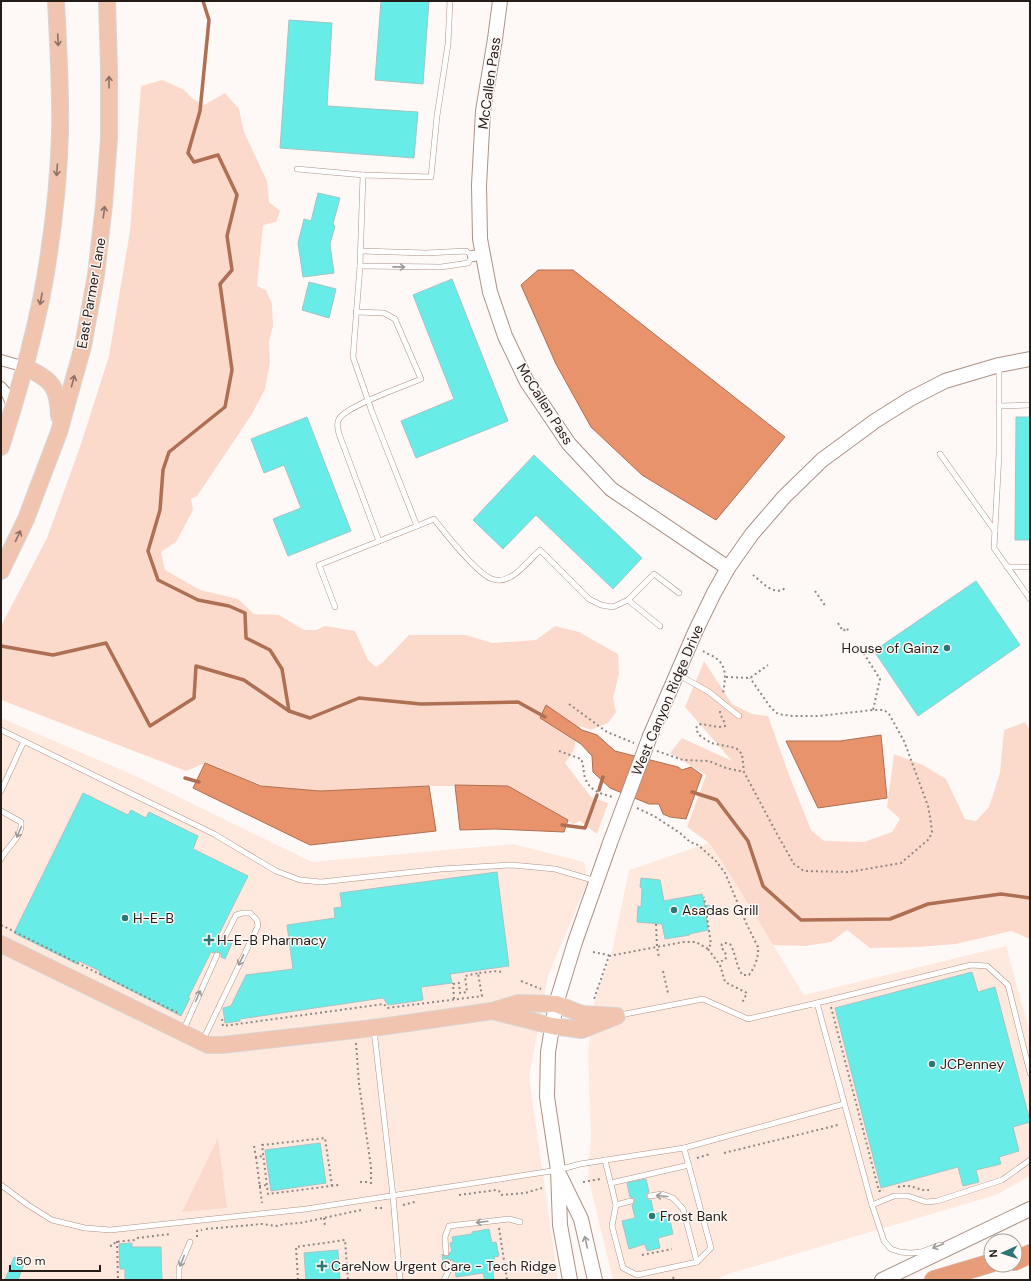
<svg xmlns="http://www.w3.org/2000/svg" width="1031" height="1281" font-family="'DM Sans',sans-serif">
<rect width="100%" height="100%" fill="#fef9f6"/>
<g fill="#ffe9df">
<path d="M1 718 138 777 312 862 513 844 584 862 588 881 548 976 529 1077 558 1280H1Z"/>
<path d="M709 843 728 871 804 995 1006 946 1030 1034V1176L996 1195 728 1274 716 1280H613L588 1177 591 1136 588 1053 595 998 611 956 629 870Z"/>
</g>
<g fill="#fcdacb">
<path d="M162 80 183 89 193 99 204 105 225 93 239 109 244 132 267 181 269 202 280 211 276 222 263 225 257 286 266 290 272 304 273 326 269 341 270 363 265 389 252 414 197 496 191 499 193 510 176 542 161 552 165 570 200 590 238 599 254 614 279 615 304 630H316L325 626 355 631 368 660 376 667 383 662 409 635H466L492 643 536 640 555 626 579 632 618 654 619 674 613 698 616 712 608 723 591 730 580 726 573 752 565 763 591 797 608 803 597 834 580 821 573 824 508 786H429L320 791 264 786 205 763 186 771 1 700V626L47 538 80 447 109 356 130 231 141 86Z"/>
<path d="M704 661 732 704 752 714 768 716 789 775 811 830 824 841 864 842 892 832 900 819 887 807 894 754 923 765 946 779 965 819 976 821 989 807 1000 773 1004 730 1025 722 1030 730V939L1011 931 956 944 919 947 870 948 847 930 831 942 805 946 773 945 728 871 709 843 687 827 706 775 670 753 682 738 732 761 685 707Z"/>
<path d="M218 1138 227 1208 182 1212Z"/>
</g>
<g fill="#e8936c" stroke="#ae6f53">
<path d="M538 270H573L785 437 716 520 642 475 591 427 556 364 521 285Z"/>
<path d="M546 705 582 730 597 735 615 751 678 767 682 770 691 767 702 775 686 819 670 817 663 814 659 804H649L610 788 593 772 592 756 581 744 540 718Z"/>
<path d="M881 735 887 798 818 808 786 741H840Z"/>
<path d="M205 763 261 786 320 791 429 786 436 831 310 845 193 788Z"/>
<path d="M455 785 508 786 568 820 564 832 495 829 460 830Z"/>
</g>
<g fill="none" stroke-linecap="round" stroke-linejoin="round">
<g stroke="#ae6f53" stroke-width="3.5">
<path d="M203 1 209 20 200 111 188 153 194 162 218 155 237 195 227 236 232 270 220 284 232 370 225 407 169 452 163 470 160 510 148 551 158 580 198 600 229 606 245 613 246 638 270 650 282 669 289 711"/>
<path d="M1 646 53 655 106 643 150 726 194 698 196 666 244 680 289 711 310 718 359 698 421 704 518 702 545 717"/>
<path d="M185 778 199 782"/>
<path d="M599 790 603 777"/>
<path d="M692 792 717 800 748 841 763 886 801 920 890 919 928 904 1001 894 1030 898"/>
<path d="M562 825 585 828 597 795"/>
</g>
</g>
<g fill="#68ece8" stroke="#a3c4c3">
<path d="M381 1H429L423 84 375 80Z"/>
<path d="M289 20 332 23 327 106 418 112 414 158 280 148Z"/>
<path d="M318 193 340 198 333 224 335 226 330 244 334 273 303 277 298 243 304 219 311 221Z"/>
<path d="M452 279 508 421 416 458 401 421 454 399 413 295Z"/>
<path d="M309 282 336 289 329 318 302 310Z"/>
<path d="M307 417 351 531 288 556 273 519 301 508 284 465 264 473 251 439Z"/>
<path d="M1016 417H1030V540H1015Z"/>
<path d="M534 455 642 558 613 589 536 515 503 549 473 520Z"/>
<path d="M976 581 1020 645 918 716 874 651Z"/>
<path d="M83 793 128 815 131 810 146 818 149 812 198 836 193 849 248 876 218 936 220 937V940L222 942 225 943 227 941 232 943 225 959 221 957V954L219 952 216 951 214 953 211 952 188 998H190L181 1016 99 974 100 971 79 961 77 964 14 933Z"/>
<path d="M497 872 509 966 450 974 452 983 421 987 423 1000 388 1005 383 998 240 1019V1021L225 1023 223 1008 231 1006 246 975 293 969 287 925 335 918 334 908 342 907 340 893Z"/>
<path d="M641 878 660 880 664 901 702 894 705 906 709 905 711 914 706 915 708 930 689 934 690 935 665 939 662 924 637 922 638 906 641 907 642 888 640 887Z"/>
<path d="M972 972 978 992 995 987 1030 1121V1122L1013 1127 1019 1151 999 1157 1001 1164 976 1170 979 1182 963 1186 958 1167 881 1188 835 1008Z"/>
<path d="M320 1143 326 1183 271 1191 265 1150Z"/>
<path d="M646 1179 649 1192 646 1194V1197L648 1200H651L654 1214 668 1211 673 1234 658 1238 660 1248 647 1251 645 1244 629 1249 622 1221 635 1218 632 1205 634 1204 635 1200 634 1198 630 1197 627 1183Z"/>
<path d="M489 1229 492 1243 496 1242 499 1256 494 1257 496 1271H493L494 1280H485L483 1273 456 1277 454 1261H452L450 1259 447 1258 443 1263 442 1254 444 1256 447 1257 449 1255 450 1252H452L450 1243 453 1242 452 1237 472 1234V1232Z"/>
<path d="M132 1243V1247H161L162 1280H125V1269H120L119 1244Z"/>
<path d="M338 1250 340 1280H306L304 1253Z"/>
<path d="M14 1257 25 1261 18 1280H5Z"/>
</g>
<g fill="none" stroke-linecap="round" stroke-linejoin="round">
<g stroke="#ab9286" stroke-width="6">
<g id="lane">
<path d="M297 169 363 175"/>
<path d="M360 266 441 267 468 263 473 256 466 251 426 253 361 251"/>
<path d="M356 312 384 313 395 319 421 379C405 386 346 406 339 419 336 424 338 429 339 434L379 541"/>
<path d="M999 367V454L994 548 1030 599"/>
<path d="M999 406 1030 405"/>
<path d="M940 454 995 531"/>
<path d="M417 526 434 519C445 533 477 574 492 579 498 581 505 580 510 577 518 574 533 557 540 550L589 599 601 605 613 607 628 600 654 574 679 593"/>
<path d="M1007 567H1030"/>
<path d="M628 600 660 626"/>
<path d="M335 607 319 565 417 526 372 412 353 357 360 266 363 175 431 177 437 116 448 44 450 1"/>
<path d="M677 674 709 692 739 716"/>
<path d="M1 730 214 834 276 871 300 880 321 882 441 869 512 865 555 869 596 881"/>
<path d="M1 791 24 741"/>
<path d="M1 811 21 822C23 837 7 846 1 859"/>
<path d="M817 1003 971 965 987 966 1008 985 1030 1073"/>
<path d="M620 1015 703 999 748 1019 817 1003 872 1205 884 1241 891 1249 900 1252 911 1253 921 1252 940 1245"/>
<path d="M374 1030 393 1196 400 1280"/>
<path d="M183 1031 217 955"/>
<path d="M203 1040 258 926 257 920 250 913H243L236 915 224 939"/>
<path d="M605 1160 616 1205 612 1226 623 1268 637 1275 697 1262 711 1248 684 1148"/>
<path d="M611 1183 689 1165"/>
<path d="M1 1185 28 1205 52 1220 85 1228 110 1230 306 1209 558 1170 580 1164 684 1148 844 1104"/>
<path d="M650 1196 662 1194 673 1198 683 1209 697 1262"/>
<path d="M616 1205 631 1201"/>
<path d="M872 1205 894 1196H908L926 1202 937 1201 1002 1180 1030 1160"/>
<path d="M446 1253 445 1237 449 1226 509 1219 520 1222"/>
<path d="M179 1280V1268L190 1242"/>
<path d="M444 1280 449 1270 448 1262"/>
</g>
</g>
<g stroke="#ab9286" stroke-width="12">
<g id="street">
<path d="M473 256 483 254"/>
<path d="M1 360 25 367"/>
<path d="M1 387 7 394 13 408"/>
</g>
</g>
<g stroke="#ab9286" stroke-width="16">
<g id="secondary">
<path d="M500 1 495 39 483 111 479 185 480 239 490 292 505 336 527 382 569 444 611 489 728 568"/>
<path d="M650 736 696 630 714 593 728 568 752 534 784 497 822 460 875 421 910 399 945 381 999 365 1030 359"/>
<path d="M560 1176 581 1219 595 1280"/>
<path d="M570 1280 560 1225 558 1170 547 1097 548 1052 556 1004 575 942 610 843"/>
<path d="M882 1280 1030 1209"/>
</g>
</g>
<g stroke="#d8d6d5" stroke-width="18">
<g id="primary">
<path d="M25 367C52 380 58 386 59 416"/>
<path d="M1 447C21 383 40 319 49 253 55 213 59 172 60 132 61 88 58 44 56 1"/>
<path d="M1 571 26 519 59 432 83 346 96 275 104 205 109 138V69L107 1"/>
<path d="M1 944 208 1045H222L373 1028 492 1011"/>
<path d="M518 1003 556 1004 582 1014 617 1016 582 1030 552 1026 492 1011Z"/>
</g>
</g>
<g stroke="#d8d6d5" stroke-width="20">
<g id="highway">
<path d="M1015 1261 1030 1254"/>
<path d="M934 1280 991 1263"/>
</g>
</g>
<g stroke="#8f8784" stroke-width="2" stroke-dasharray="2 3" stroke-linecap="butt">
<path d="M753 575C761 581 774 597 785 588"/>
<path d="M815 591 826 607"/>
<path d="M838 623 843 631 847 628 849 633"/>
<path d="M861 649 880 679 873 710"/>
<path d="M703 651C707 654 714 656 717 659 728 668 725 681 723 693"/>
<path d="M726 677 750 678 768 665"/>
<path d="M569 704 607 732 634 743"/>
<path d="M720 711C720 717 725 720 725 726L719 727 701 724 697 726 696 729 699 735 711 743 736 748 742 754 744 772 777 834 794 864 804 871 849 872 901 863 929 839 932 832 931 823 928 806 904 741 889 714 884 710H873L818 716H792L778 714 771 708 750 678"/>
<path d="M559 751 581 759C584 765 583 771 585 778 590 791 601 794 613 797"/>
<path d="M657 751 683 760 709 761 726 768 744 772"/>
<path d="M637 808 654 816 680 833 690 842 698 845 716 861 725 873 747 925 758 947C759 956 755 967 749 975H743C736 968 736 953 730 944L726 943 722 944 721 947C724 951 728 955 725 960L718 962"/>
<path d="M656 924 657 947 659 957"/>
<path d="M1 925 180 1014"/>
<path d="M708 949 720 965 725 982 747 993 742 1003"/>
<path d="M593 952 608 955 609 956 594 999"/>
<path d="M609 956 683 942H696L708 949 711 944 704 897"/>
<path d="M663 971 668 993"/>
<path d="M521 981 541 989"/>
<path d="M454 999 453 984 459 983 460 993 467 992 465 976 478 973"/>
<path d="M831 1007 879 1191 884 1190"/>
<path d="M222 1019 223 1026 384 1004 387 1008 482 996 478 973 498 971 504 973"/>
<path d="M356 1043 359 1084 371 1167V1186"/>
<path d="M254 1146 256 1157 263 1156"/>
<path d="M724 1153 838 1125"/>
<path d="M256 1157 262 1203"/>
<path d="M697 1158 710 1154"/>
<path d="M360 1182H370"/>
<path d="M583 1182 600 1179"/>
<path d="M259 1186 267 1185"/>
<path d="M332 1186 325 1138 262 1145 268 1194 339 1185"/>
<path d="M898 1187C912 1183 917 1191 929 1190"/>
<path d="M459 1195 496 1190 499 1191 501 1195 525 1193 542 1188"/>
<path d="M403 1205 415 1202"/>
<path d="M375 1208H384"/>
<path d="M324 1218 325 1227"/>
<path d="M499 1228 507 1280"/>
<path d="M206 1229 262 1224 277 1226 285 1224 300 1223 361 1210"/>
<path d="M197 1237V1231L202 1230"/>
<path d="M117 1241 118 1280"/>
<path d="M110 1246 114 1245 115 1242 134 1240 137 1238 170 1234"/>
<path d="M642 1255 672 1249"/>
<path d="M673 1277 674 1280"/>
<path d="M298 1280 296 1247 345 1240 348 1280"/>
</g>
<use href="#lane" stroke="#fff" stroke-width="5"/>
<use href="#street" stroke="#fff" stroke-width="10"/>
<use href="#secondary" stroke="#fff" stroke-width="14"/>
<use href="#primary" stroke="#f1c4af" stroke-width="16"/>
<use href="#highway" stroke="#e89d7a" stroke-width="19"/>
<g stroke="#ab9286" stroke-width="16" stroke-linecap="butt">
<path id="secondary-bridge" d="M610 843 650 736"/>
</g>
<use href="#secondary-bridge" stroke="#fff" stroke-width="14"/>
</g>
<defs><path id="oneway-shaft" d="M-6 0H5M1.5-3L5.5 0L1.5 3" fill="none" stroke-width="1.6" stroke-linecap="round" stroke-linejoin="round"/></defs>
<g stroke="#8c7064">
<use href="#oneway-shaft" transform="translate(58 40) rotate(87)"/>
<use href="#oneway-shaft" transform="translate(109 82) rotate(-90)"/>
<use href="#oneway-shaft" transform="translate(57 170) rotate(94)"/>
<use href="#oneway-shaft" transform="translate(104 212) rotate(-83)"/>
<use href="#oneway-shaft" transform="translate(41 299) rotate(101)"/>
<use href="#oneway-shaft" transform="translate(73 381) rotate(-75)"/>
<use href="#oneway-shaft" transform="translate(18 536) rotate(-65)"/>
</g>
<g stroke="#9d9997">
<use href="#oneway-shaft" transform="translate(399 267) rotate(1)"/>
<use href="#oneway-shaft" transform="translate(19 832) rotate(113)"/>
<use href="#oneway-shaft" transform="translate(241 960) rotate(116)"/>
<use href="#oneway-shaft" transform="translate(198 996) rotate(-66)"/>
<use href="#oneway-shaft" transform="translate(662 1196) rotate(-175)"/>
<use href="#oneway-shaft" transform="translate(482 1222) rotate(173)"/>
<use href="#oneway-shaft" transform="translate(586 1242) rotate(-103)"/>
<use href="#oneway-shaft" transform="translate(938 1246) rotate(158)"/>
<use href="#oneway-shaft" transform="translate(182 1261) rotate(112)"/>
</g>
<g fill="#2c7674" stroke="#fef9f6" stroke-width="1.5">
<circle cx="947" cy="648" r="4"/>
<circle cx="674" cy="910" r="4"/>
<circle cx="125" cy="918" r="4"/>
<path d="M207 934h4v4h4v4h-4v4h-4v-4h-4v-4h4z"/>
<circle cx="932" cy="1064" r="4"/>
<circle cx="652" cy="1216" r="4"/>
<path d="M320 1260h4v4h4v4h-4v4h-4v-4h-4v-4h4z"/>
</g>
<g text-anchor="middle" stroke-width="3" stroke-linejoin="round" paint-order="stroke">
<g font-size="14" fill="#261c18" stroke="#fef9f6">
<text transform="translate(489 83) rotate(-82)" y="5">McCallen Pass</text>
<text transform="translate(91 293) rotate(-80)" y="5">East Parmer Lane</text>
<text transform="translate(545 404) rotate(58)" y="5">McCallen Pass</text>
<text transform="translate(667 700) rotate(-67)" y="5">West Canyon Ridge Drive</text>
</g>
<g font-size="14" fill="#261c18" stroke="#fef9f6" text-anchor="start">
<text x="939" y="653" text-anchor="end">House of Gainz</text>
<text x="682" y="915">Asadas Grill</text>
<text x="133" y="923">H-E-B</text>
<text x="217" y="945">H-E-B Pharmacy</text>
<text x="940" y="1069">JCPenney</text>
<text x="660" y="1221">Frost Bank</text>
<text x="331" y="1271">CareNow Urgent Care - Tech Ridge</text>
</g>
</g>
<rect width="1031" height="1281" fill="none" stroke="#261c18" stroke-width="4"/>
<g transform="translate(1003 1253) rotate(267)"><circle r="19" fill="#fef9f6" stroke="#a8a19d"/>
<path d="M0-3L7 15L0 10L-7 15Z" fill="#2c7674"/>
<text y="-6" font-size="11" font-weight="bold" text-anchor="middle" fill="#261c18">N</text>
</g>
<path d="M10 1265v6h90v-6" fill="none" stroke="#261c18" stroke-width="2"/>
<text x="16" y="1265" font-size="12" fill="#261c18" stroke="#fef9f6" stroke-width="3" paint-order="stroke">50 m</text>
</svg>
